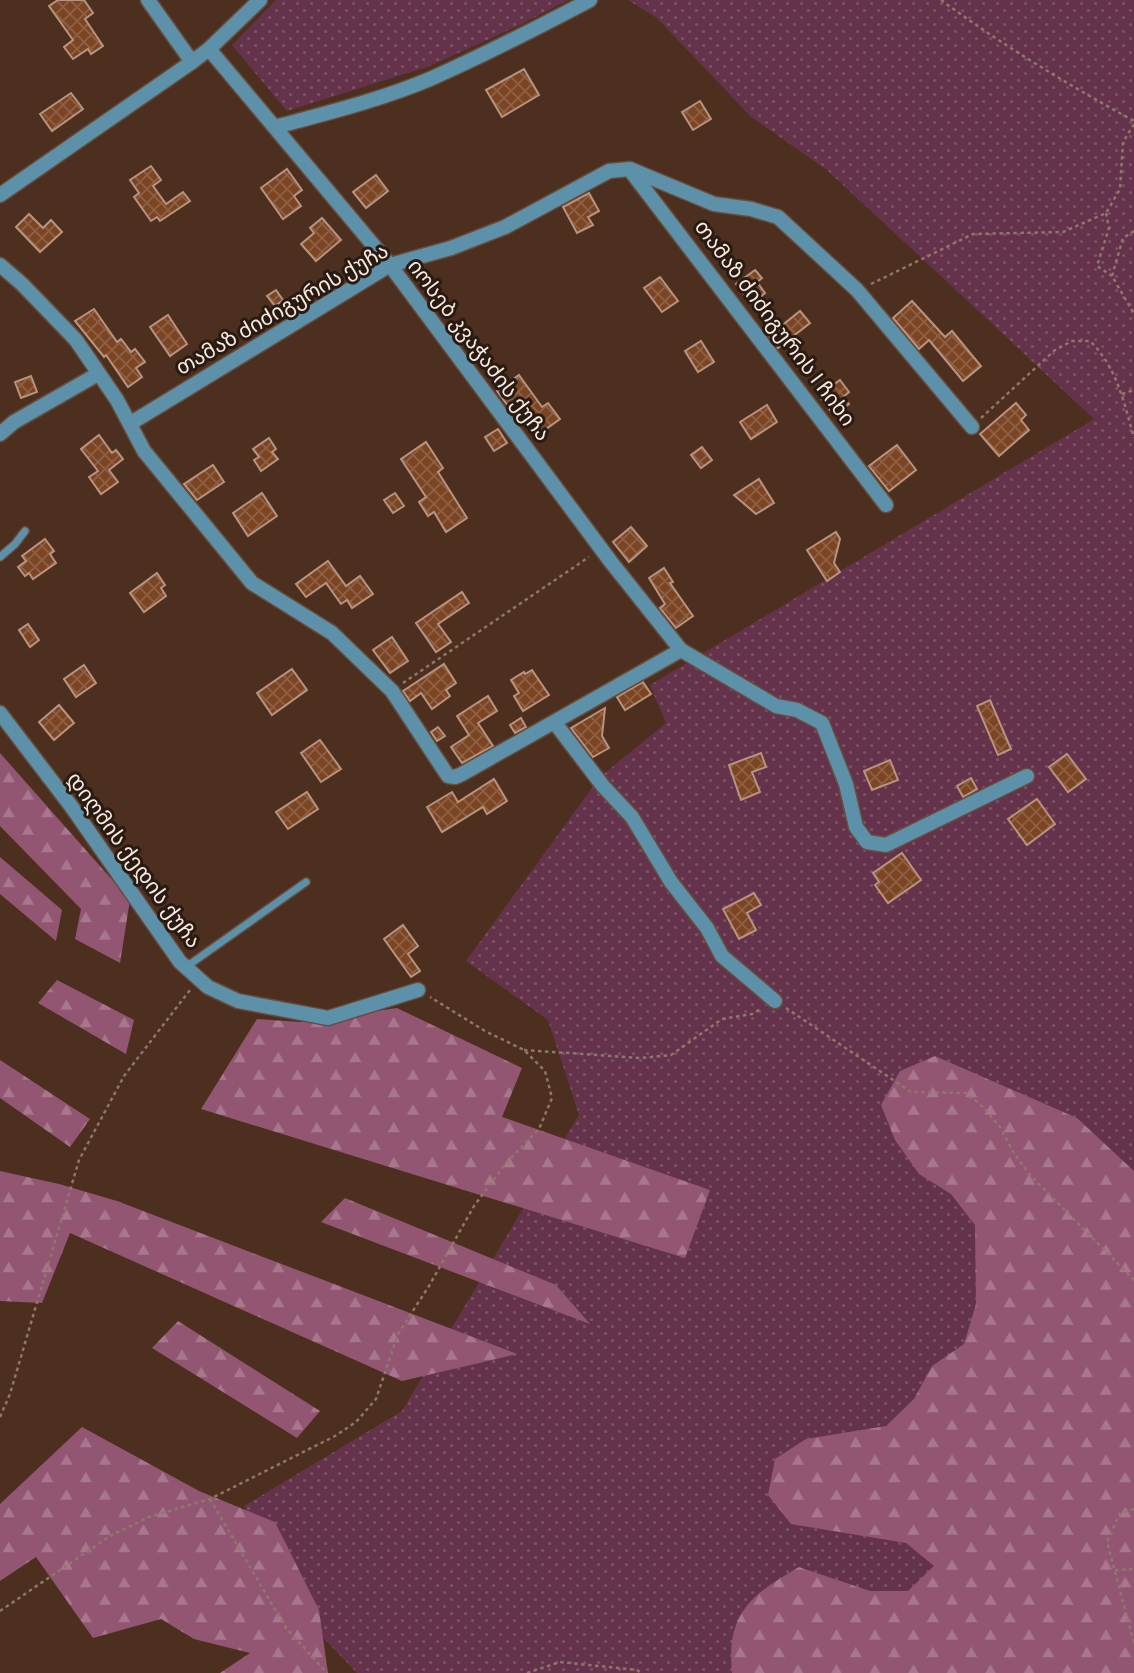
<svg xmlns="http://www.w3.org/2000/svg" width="1134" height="1673" font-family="'Archivo Narrow','Noto Sans Georgian',sans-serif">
<defs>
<pattern id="grass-dots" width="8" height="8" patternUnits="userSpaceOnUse" patternTransform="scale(1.75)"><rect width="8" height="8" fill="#64334b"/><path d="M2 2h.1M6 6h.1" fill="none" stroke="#7b5164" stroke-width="1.8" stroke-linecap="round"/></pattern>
<pattern id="forest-firs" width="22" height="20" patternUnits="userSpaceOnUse" patternTransform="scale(1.75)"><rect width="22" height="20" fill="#925673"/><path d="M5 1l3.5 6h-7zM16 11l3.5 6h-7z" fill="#a8768d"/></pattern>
<pattern id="building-cross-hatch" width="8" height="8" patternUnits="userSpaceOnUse" patternTransform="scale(1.75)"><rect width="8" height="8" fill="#7b4524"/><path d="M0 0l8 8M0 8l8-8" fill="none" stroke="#8f6043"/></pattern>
</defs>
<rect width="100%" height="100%" fill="#4c2f1e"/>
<g fill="url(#grass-dots)">
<path d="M276 0H568L524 23 430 66 287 111 232 45Z"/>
<path d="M628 0H1134V1673H357L308 1622 244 1506 402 1411 579 1115 548 1020 466 961 600 777 666 723 650 685 1094 419 827 170 750 116 657 18Z"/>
</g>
<g fill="url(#forest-firs)">
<path d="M0 753 130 900 120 963 75 939 81 909 0 826Z"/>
<path d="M0 857 62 910 56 941 0 894Z"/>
<path d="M57 980 134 1020 126 1054 38 1003Z"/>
<path d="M397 1008 522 1068 502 1117 710 1190 685 1258 201 1109 257 1019 300 1022Z"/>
<path d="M935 1056 1077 1118 1134 1171V1673H732C726 1613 751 1595 799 1567L870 1591H908L934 1566 906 1543 791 1524 768 1495 775 1459 806 1439 886 1426 914 1399 932 1366 964 1344 976 1304 975 1225 951 1194 919 1174 895 1140 881 1105 900 1071Z"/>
<path d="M0 1060 90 1119 70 1147 0 1098Z"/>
<path d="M0 1171 59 1184 117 1201 517 1354 402 1381 70 1233 42 1303 0 1301Z"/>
<path d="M345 1198 556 1285 590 1324 321 1222Z"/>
<path d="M178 1321 320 1411 297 1438 152 1348Z"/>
<path d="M82 1427 199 1491 275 1522 319 1610 328 1673H220L250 1653 194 1639 161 1619 93 1638 36 1557 0 1581V1504Z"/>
</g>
<g fill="url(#building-cross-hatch)" stroke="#b89480" stroke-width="2">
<path d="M58 0H84L93 13 85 19 103 46 91 54 88 49 73 59 64 47 73 40 49 6Z"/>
<path d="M524 69 539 95 502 117 486 90Z"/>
<path d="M71 93 83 109 52 131 40 114Z"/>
<path d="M700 101 711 119 693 130 682 112Z"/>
<path d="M151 166 161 180 153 186 166 204 183 192 190 201 160 221 157 217 151 221 134 197 139 193 130 180Z"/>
<path d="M287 169 302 190 294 196 301 206 283 219 261 188Z"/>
<path d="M376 175 388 191 366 208 353 192Z"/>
<path d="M589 193 599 211 588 217 593 225 577 233 563 207Z"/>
<path d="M29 214 43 228 51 220 62 232 40 252 16 227Z"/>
<path d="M322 218 341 240 316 261 301 244 314 233 310 228Z"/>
<path d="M755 270 762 278 757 282 765 293 752 304 736 284Z"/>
<path d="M660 277 678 301 662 312 644 288Z"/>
<path d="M276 290 283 300 275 306 267 296Z"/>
<path d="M912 301 945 337 952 331 981 366 963 381 929 340 919 349 893 318Z"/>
<path d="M94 309 117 342 121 339 131 352 135 349 145 362 136 368 142 377 128 387 106 355 104 357 75 321Z"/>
<path d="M800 311 810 323 778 348 769 336Z"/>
<path d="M168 315 187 344 170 356 150 327Z"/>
<path d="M701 341 714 362 698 372 685 351Z"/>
<path d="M519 375 542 407 548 403 560 419 539 434 518 404 511 410 497 391Z"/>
<path d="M31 376 37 392 21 398 15 382Z"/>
<path d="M840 380 849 392 843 397 849 404 834 415 819 396Z"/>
<path d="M1016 403 1026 415 1021 420 1029 430 999 456 980 434Z"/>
<path d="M767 405 777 422 751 439 740 422Z"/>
<path d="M498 429 507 443 494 451 485 437Z"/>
<path d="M99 435 112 453 116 450 123 459 109 470 118 482 101 494 89 477 98 471 81 449Z"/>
<path d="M269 438 276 449 272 452 278 459 261 471 254 460 259 457 253 449Z"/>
<path d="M426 442 443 468 438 472 467 518 446 532 434 512 428 516 419 502 426 497 401 459Z"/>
<path d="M897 445 916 470 889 491 869 466Z"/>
<path d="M702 447 712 460 701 468 691 455Z"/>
<path d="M213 465 224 482 197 500 184 484Z"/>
<path d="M759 479 774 503 756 514 734 495Z"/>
<path d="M262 493 277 516 248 536 233 513Z"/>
<path d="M395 493 404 506 393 513 384 500Z"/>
<path d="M631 527 647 546 629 562 613 542Z"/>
<path d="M836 532 840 539 834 563 840 572 827 581 807 550Z"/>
<path d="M45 539 54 551 50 554 56 563 33 579 29 573 25 576 18 567 26 561 22 556Z"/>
<path d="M328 561 346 586 360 576 373 594 352 608 347 600 341 604 326 583 306 597 296 584Z"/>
<path d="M664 568 673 582 670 583 693 616 676 628 660 608 665 604 649 578Z"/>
<path d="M157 573 165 585 161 588 166 596 144 612 130 593Z"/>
<path d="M462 592 469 603 438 624 451 642 436 652 416 623Z"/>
<path d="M28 624 39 640 30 647 19 630Z"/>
<path d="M392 637 408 661 390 673 373 650Z"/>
<path d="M444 664 456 683 446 690 450 696 432 709 421 693 410 701 403 691Z"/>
<path d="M84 665 96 683 76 697 64 679Z"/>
<path d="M292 669 307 690 272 715 257 693Z"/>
<path d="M532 670 549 695 523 711 514 696 519 693 511 680 524 672 525 674Z"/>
<path d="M643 682 651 694 625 710 617 697Z"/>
<path d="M488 696 497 711 478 723 493 746 462 763 451 747 469 735 457 716Z"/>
<path d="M990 700 1011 749 998 755 977 706Z"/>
<path d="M59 705 74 723 54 740 39 722Z"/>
<path d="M605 708 602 736 609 748 593 757 571 728Z"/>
<path d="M521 718 526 727 515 733 510 725Z"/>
<path d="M438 727 445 736 437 741 431 732Z"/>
<path d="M320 740 341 769 321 782 301 753Z"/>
<path d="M761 753 766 767 752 772 760 792 741 800 729 765Z"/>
<path d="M1067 754 1086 779 1068 792 1049 767Z"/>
<path d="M890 760 898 780 872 790 864 771Z"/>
<path d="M971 778 977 789 963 797 957 786Z"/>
<path d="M494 779 507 801 487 814 483 807 442 832 427 807 452 792 458 802Z"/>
<path d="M307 792 318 809 288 829 276 812Z"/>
<path d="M1037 799 1055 824 1027 845 1008 819Z"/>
<path d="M902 853 921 880 888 903 875 885 879 882 873 873Z"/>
<path d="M754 893 761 905 747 913 756 930 739 939 723 909Z"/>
<path d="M403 925 418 946 408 954 420 971 411 977 384 939Z"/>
</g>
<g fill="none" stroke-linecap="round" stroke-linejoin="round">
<g stroke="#684d3d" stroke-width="10">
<g id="service">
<path d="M0 557 15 544 25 531"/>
<path d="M186 967 306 882"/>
</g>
</g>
<g stroke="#684d3d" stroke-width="17">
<g id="minor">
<path d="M148 0 192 62"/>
<path d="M209 49 390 265 611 562 681 650 776 706 797 710 822 723 846 784 856 827 867 842 886 845 1027 776"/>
<path d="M275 127C327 113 380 100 430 79 484 55 537 28 590 0"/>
<path d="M630 170 886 505"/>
<path d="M0 195 192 62 209 49 260 0"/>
<path d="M0 265 22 284 76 340 117 400 144 451 252 583 332 633 392 691 448 776 455 777 462 774 681 650"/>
<path d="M131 423 390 265 451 248 505 227 609 171 630 169 714 204 751 209 778 217 857 290 972 427"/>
<path d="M0 434 14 422 98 374"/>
<path d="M0 713 71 806 180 962 208 987 238 1001 328 1018 418 990"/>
<path d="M555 723 603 786 632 817 671 882 707 928 722 956 775 1001"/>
</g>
</g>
<g stroke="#907768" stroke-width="2.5" stroke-dasharray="3.5 3.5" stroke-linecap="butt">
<path d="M941 0C1002 45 1067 84 1134 121"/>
<path d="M1106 213 1109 228 1097 266 1112 276"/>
<path d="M1134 231 1123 238 1112 276 1134 314"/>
<path d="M871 284 973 234 1063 232 1106 213 1120 189 1123 142 1134 124"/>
<path d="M1122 394 1134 390"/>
<path d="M981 418 1055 350 1072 341H1090C1117 367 1124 403 1134 438"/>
<path d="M403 683 589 557"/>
<path d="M786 1008 911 1092 966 1093 981 1105 1000 1127 1014 1153 1029 1174 1134 1280"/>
<path d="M524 1050 641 1058 671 1055 722 1019 752 1014 762 1008"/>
<path d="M0 1417 10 1394 79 1160 124 1076 190 990"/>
<path d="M210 1499 286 1628 327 1673"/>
<path d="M1134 1509 1120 1513 1107 1542 1134 1643"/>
<path d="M1115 1570 1134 1569"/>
<path d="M0 1611 110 1536 149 1517 210 1499 335 1436 356 1422 376 1399 398 1334 429 1286 474 1206 506 1163 539 1129 552 1098 545 1071 524 1050 485 1031 430 997"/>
<path d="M527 1673 560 1662 637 1670 641 1673"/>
</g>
<use href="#service" stroke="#5d91a9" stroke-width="7"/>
<use href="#minor" stroke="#5d91a9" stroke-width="14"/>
</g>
<g text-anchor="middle" stroke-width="6" stroke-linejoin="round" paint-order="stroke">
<g font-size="21" fill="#fce9de" stroke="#281b13">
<text transform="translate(282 309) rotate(-30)" y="7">თამაზ ძიძიგურის ქუჩა</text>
<text transform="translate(775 323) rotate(53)" y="7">თამაზ ძიძიგურის I ჩიხი</text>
<text transform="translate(479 350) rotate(53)" y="7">იოსებ კვაჭაძის ქუჩა</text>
<text transform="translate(134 860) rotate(54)" y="7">დიღმის ქედის ქუჩა</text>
</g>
</g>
</svg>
